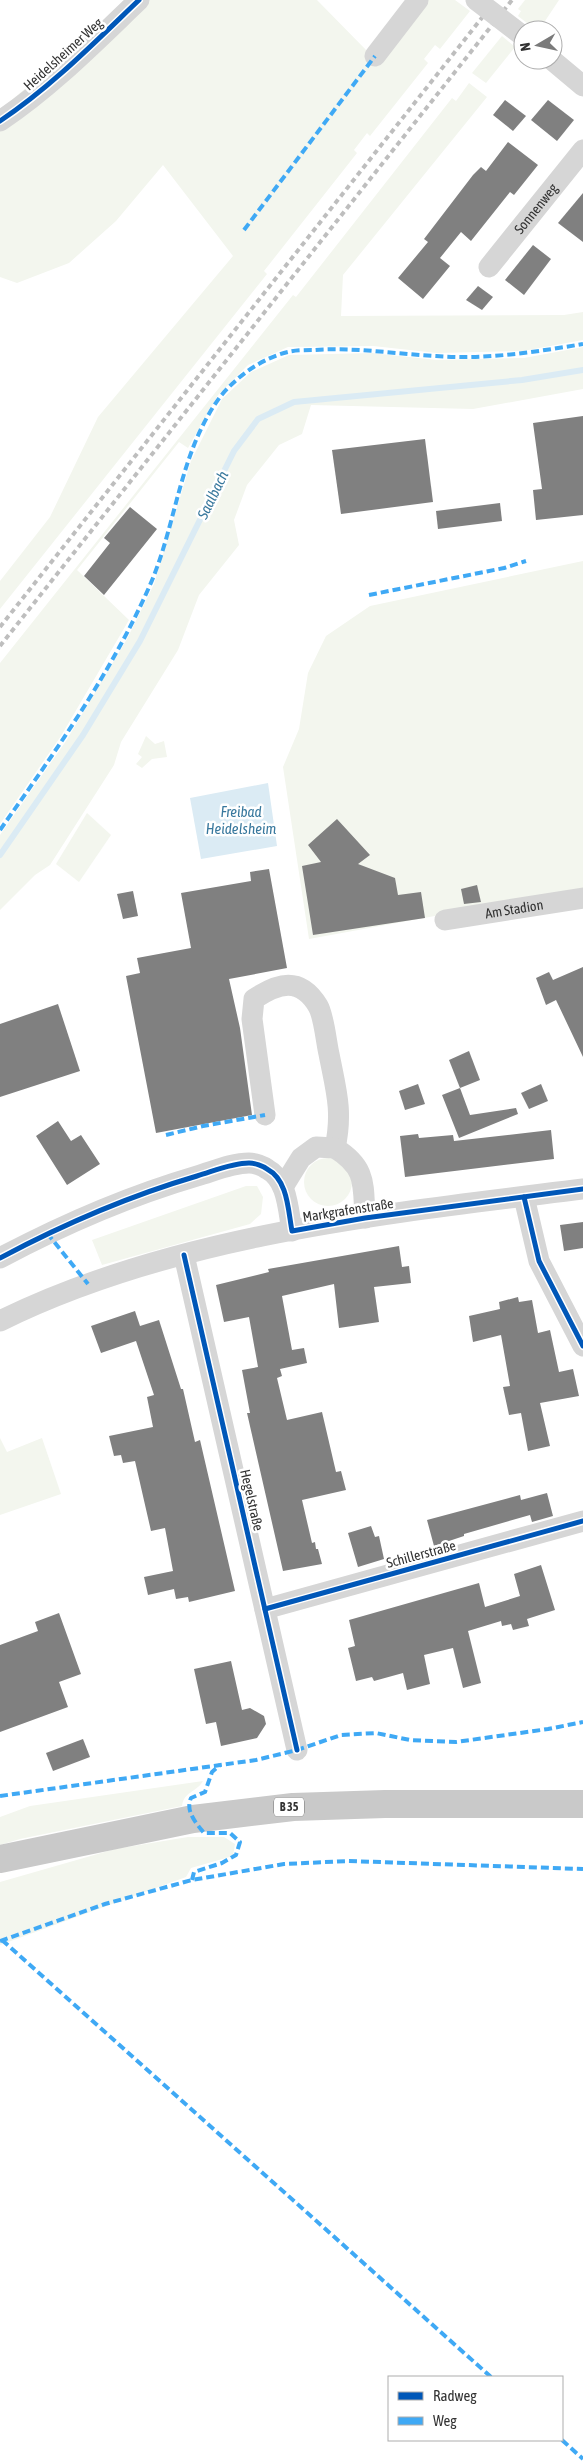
<svg xmlns="http://www.w3.org/2000/svg" width="583" height="2461" font-family="'Asap Condensed',sans-serif">
<rect width="100%" height="100%" fill="#fff"/>
<g fill="#f3f6ee">
<path d="M129 0H317L369 53 408 0H455L470 11 440 49 435 45 424 59 428 63 370 136 367 133 354 150 357 153 264 271 267 274 0 609V581L50 517 98 417 233 256 163 165 116 221 69 263 17 283 0 277V110Z"/>
<path d="M525 0H559L539 30H536L518 16 521 11 518 9Z"/>
<path d="M502 36 515 47 486 83 472 73Z"/>
<path d="M469 83 487 97 343 275 341 316 564 315 583 312V340L523 351 437 353 373 346 288 347 248 365 218 395 188 448 179 442 77 570 129 620 61 736 0 824V663L293 295 296 297 452 98 456 101Z"/>
<path d="M583 347V389L473 409 311 405 302 434 279 445 247 485 234 520 239 545 199 595 178 650 121 742 114 765 50 865 35 875 0 910V835L66 741 127 639 154 584 191 461 222 399 251 372 289 355 372 353 437 360 524 358Z"/>
<path d="M583 561V889L309 939 283 767 299 729 308 673 326 636 370 606Z"/>
<path d="M146 736 155 744 164 741 167 757 152 759 142 768 136 764 142 757 138 754Z"/>
<path d="M87 813 111 835 79 882 56 864Z"/>
<circle cx="328" cy="1182" r="24"/>
<path d="M246 1186H257L263 1197 261 1214 250 1224 102 1265 92 1240Z"/>
<path d="M0 1438 7 1452 42 1438 61 1494 0 1515Z"/>
<path d="M203 1781C196 1793 184 1791 182 1806L20 1839 0 1845V1817L30 1806Z"/>
<path d="M188 1837H224L235 1844 233 1856 191 1868 186 1877 0 1945V1882L115 1849Z"/>
</g>
<path fill="#dbebf4" d="M268 783 277 846 201 859 190 798Z"/>
<g fill="none" stroke-linecap="round" stroke-linejoin="round">
<path stroke="#dbebf4" stroke-width="6" d="M0 855 83 735 140 641 234 451 258 419 294 402 522 380 583 370"/>
</g>
<g fill="#808080">
<path d="M505 100 526 116 513 131 493 115Z"/>
<path d="M548 100 574 120 557 141 531 120Z"/>
<path d="M508 142 538 165 514 195 510 192 471 241 461 232 440 258 450 266 423 299 398 278 428 242 424 239 473 175 481 167 486 171Z"/>
<path d="M583 193V242L558 223Z"/>
<path d="M533 245 551 259 524 295 505 280Z"/>
<path d="M478 286 493 297 482 310 466 300Z"/>
<path d="M583 416V515L536 520 533 490 542 489 533 423Z"/>
<path d="M425 439 433 502 341 514 332 450Z"/>
<path d="M500 503 502 521 438 529 436 511Z"/>
<path d="M130 507 157 529 104 595 84 576 110 543 104 538Z"/>
<path d="M337 819 370 855 358 864 395 878 398 895 421 892 425 918 313 935 302 866 321 862 308 845Z"/>
<path d="M269 869 287 968 229 979 240 1028 252 1115 156 1133 126 976 140 973 137 958 191 948 181 893 251 881 250 872Z"/>
<path d="M477 885 481 902 464 904 461 889Z"/>
<path d="M133 891 138 916 123 919 117 894Z"/>
<path d="M583 967V1057L556 1000 546 1005 536 978 549 972 553 980Z"/>
<path d="M58 1004 80 1071 0 1097V1024Z"/>
<path d="M469 1051 480 1080 460 1088 449 1060Z"/>
<path d="M418 1084 425 1104 405 1110 399 1091Z"/>
<path d="M541 1084 548 1101 529 1109 521 1093Z"/>
<path d="M460 1088 470 1115 516 1108 518 1114 459 1138 442 1095Z"/>
<path d="M58 1121 71 1141 81 1135 100 1164 67 1185 36 1136Z"/>
<path d="M551 1130 554 1159 405 1177 400 1136 418 1134 419 1138 453 1135 454 1141Z"/>
<path d="M583 1222V1248L564 1251 560 1225Z"/>
<path d="M399 1246 402 1267 409 1266 411 1283 374 1287 379 1322 339 1328 334 1284 282 1296 292 1350 304 1348 307 1363 280 1369 282 1376 277 1378 287 1420 322 1412 336 1472 341 1471 346 1490 302 1500 312 1543 315 1542 316 1549H318L322 1564 283 1571 247 1413H250L242 1370 258 1367 249 1317 224 1322 216 1285 269 1272 268 1269Z"/>
<path d="M518 1297 519 1302 532 1300 538 1333 550 1330 559 1372 573 1369 579 1396 540 1403 550 1446 528 1451 521 1413 509 1415 503 1387 510 1386 501 1335 473 1342 469 1316 500 1309 499 1302Z"/>
<path d="M135 1311 140 1326 159 1320 181 1389H183L195 1442 200 1440 235 1591 189 1602 188 1597 176 1599 174 1589 148 1595 144 1577 173 1571 165 1528 151 1531 135 1461 123 1463 121 1455 114 1456 109 1436 153 1427 147 1397 154 1395 136 1341 101 1353 91 1326Z"/>
<path d="M547 1493 553 1516 532 1522 530 1515 464 1534V1536L434 1546 427 1520 520 1495 521 1500Z"/>
<path d="M371 1526 375 1537 379 1536 384 1559 358 1567 348 1533Z"/>
<path d="M541 1565 555 1610 527 1619 529 1626 513 1630 511 1624 502 1626 501 1621 468 1631 481 1683 463 1688 453 1648 424 1655 430 1684 407 1690 403 1673 374 1681 372 1677 356 1681 348 1648 355 1646 349 1620 479 1583 485 1607 520 1596 514 1574Z"/>
<path d="M59 1613 81 1674 59 1682 68 1707 0 1732V1645L38 1631 35 1622Z"/>
<path d="M231 1661 242 1710 250 1708 264 1716 266 1724 257 1738 221 1746 216 1722 206 1724 194 1669Z"/>
<path d="M83 1739 90 1757 53 1771 46 1753Z"/>
</g>
<g fill="none" stroke-linecap="round" stroke-linejoin="round">
<g stroke="#d6d6d6" stroke-width="21">
<path d="M375 56 418 0"/>
<path d="M552 60 583 86"/>
<path d="M0 121C51 87 95 42 139 0"/>
<path id="s1" d="M489 267 583 150"/>
<path id="s2" d="M445 920 583 898"/>
<path d="M265 1115 252 1019 254 999C278 983 300 976 318 1006 324 1016 326 1041 329 1054 336 1090 343 1111 335 1148 367 1168 363 1184 365 1218"/>
<path d="M283 1187 301 1158 316 1147 335 1148"/>
<path d="M524 1197 539 1261 583 1346"/>
<path d="M184 1255 297 1750"/>
<path d="M0 1258C64 1224 129 1196 197 1176 214 1171 232 1163 249 1163 255 1163 263 1166 267 1169 288 1180 288 1210 292 1231"/>
<path d="M0 1321C176 1234 390 1213 583 1189"/>
<path d="M265 1609 583 1521"/>
</g>
<path stroke="#c9c9c9" stroke-width="28" d="M0 1859 193 1819 293 1807 385 1804H583"/>
<g stroke="#bebebe" stroke-width="4" stroke-dasharray="5 4" stroke-linecap="butt">
<path d="M0 627 496 0"/>
<path d="M0 646 512 0"/>
</g>
<path stroke="#d6d6d6" stroke-width="21" d="M476 0 523 36"/>
<g stroke="#3fa9f5" stroke-width="4" stroke-dasharray="8 4" stroke-linecap="butt">
<path d="M244 230 375 56"/>
<path d="M369 595 504 568 526 561"/>
<path d="M0 830C55 752 112 672 150 585 177 523 179 453 220 397 236 377 262 358 288 352 296 350 306 350 314 350 355 347 395 354 436 356 485 360 535 352 583 344"/>
<path d="M166 1135 203 1126 265 1115"/>
<path d="M47 1233 88 1284"/>
<path d="M0 1796 256 1760 297 1750 341 1735 376 1733 410 1740 456 1742 548 1729 583 1722"/>
<path d="M192 1880 194 1872 222 1863 236 1855 240 1842 230 1833H204C196 1823 185 1811 191 1798L205 1792 212 1772 220 1765"/>
<path d="M2 1940 491 2377"/>
<path d="M0 1941 105 1904 192 1880 284 1864 348 1861 583 1869"/>
<path d="M562 2440 583 2459"/>
</g>
<g stroke="#fff" stroke-width="8">
<g id="cycleway">
<path d="M0 121C51 87 95 42 139 0"/>
<path d="M524 1197 539 1261 583 1346"/>
<path d="M184 1255 297 1750"/>
<path d="M0 1258C64 1224 129 1196 197 1176 214 1171 232 1163 249 1163 255 1163 263 1166 267 1169 288 1180 288 1210 292 1231L365 1218 583 1189"/>
<path d="M265 1609 583 1521"/>
</g>
</g>
<use href="#cycleway" stroke="#0057b8" stroke-width="5"/>
</g>
<g text-anchor="middle" stroke-width="5" stroke-linejoin="round" paint-order="stroke">
<rect fill="#fff" stroke="#707070" stroke-width="1" x="274" y="1797.5" width="30" height="19" rx="4"/>
<g font-size="12" font-weight="bold" fill="#323232">
<text x="289" y="1811">B 35</text>
</g>
<g font-size="14" fill="#323232" stroke="#fff">
<text transform="translate(63 54) rotate(-42)" y="5">Heidelsheimer Weg</text>
<text dy="5" stroke="none"><textPath href="#s1" startOffset="75">Sonnenweg</textPath></text>
<text dy="5" stroke="none"><textPath href="#s2" startOffset="70">Am Stadion</textPath></text>
<text transform="translate(348 1210) rotate(-9)" y="5">Markgrafenstraße</text>
<text transform="translate(252 1500) rotate(77)" y="5">Hegelstraße</text>
<text transform="translate(421 1554) rotate(-15)" y="5">Schillerstraße</text>
</g>
<g font-size="15" font-style="italic" fill="#38789d" stroke="#fff">
<text transform="translate(213 495) rotate(-64)" y="5">Saalbach</text>
<text x="241" y="817">Freibad<tspan x="241" dy="17">Heidelsheim</tspan></text>
</g>
</g>
<rect x="388" y="2376" width="175" height="65" fill="#ffffff" stroke="#adadad"/>
<rect x="398" y="2392" width="25" height="8" fill="#0057b8" stroke="#adadad"/>
<text x="433" y="2401" font-size="15" fill="#323232">Radweg</text>
<rect x="398" y="2417" width="25" height="8" fill="#3fa9f5" stroke="#adadad"/>
<text x="433" y="2426" font-size="15" fill="#323232">Weg</text>
<g transform="translate(538 45) rotate(261)"><circle r="24" fill="#ffffff" stroke="#adadad"/>
<path d="M0-4L9 19L0 12L-9 19Z" fill="#7a7a7a"/>
<text y="-8" font-size="14" font-weight="bold" text-anchor="middle" fill="#323232">N</text>
</g>
</svg>
